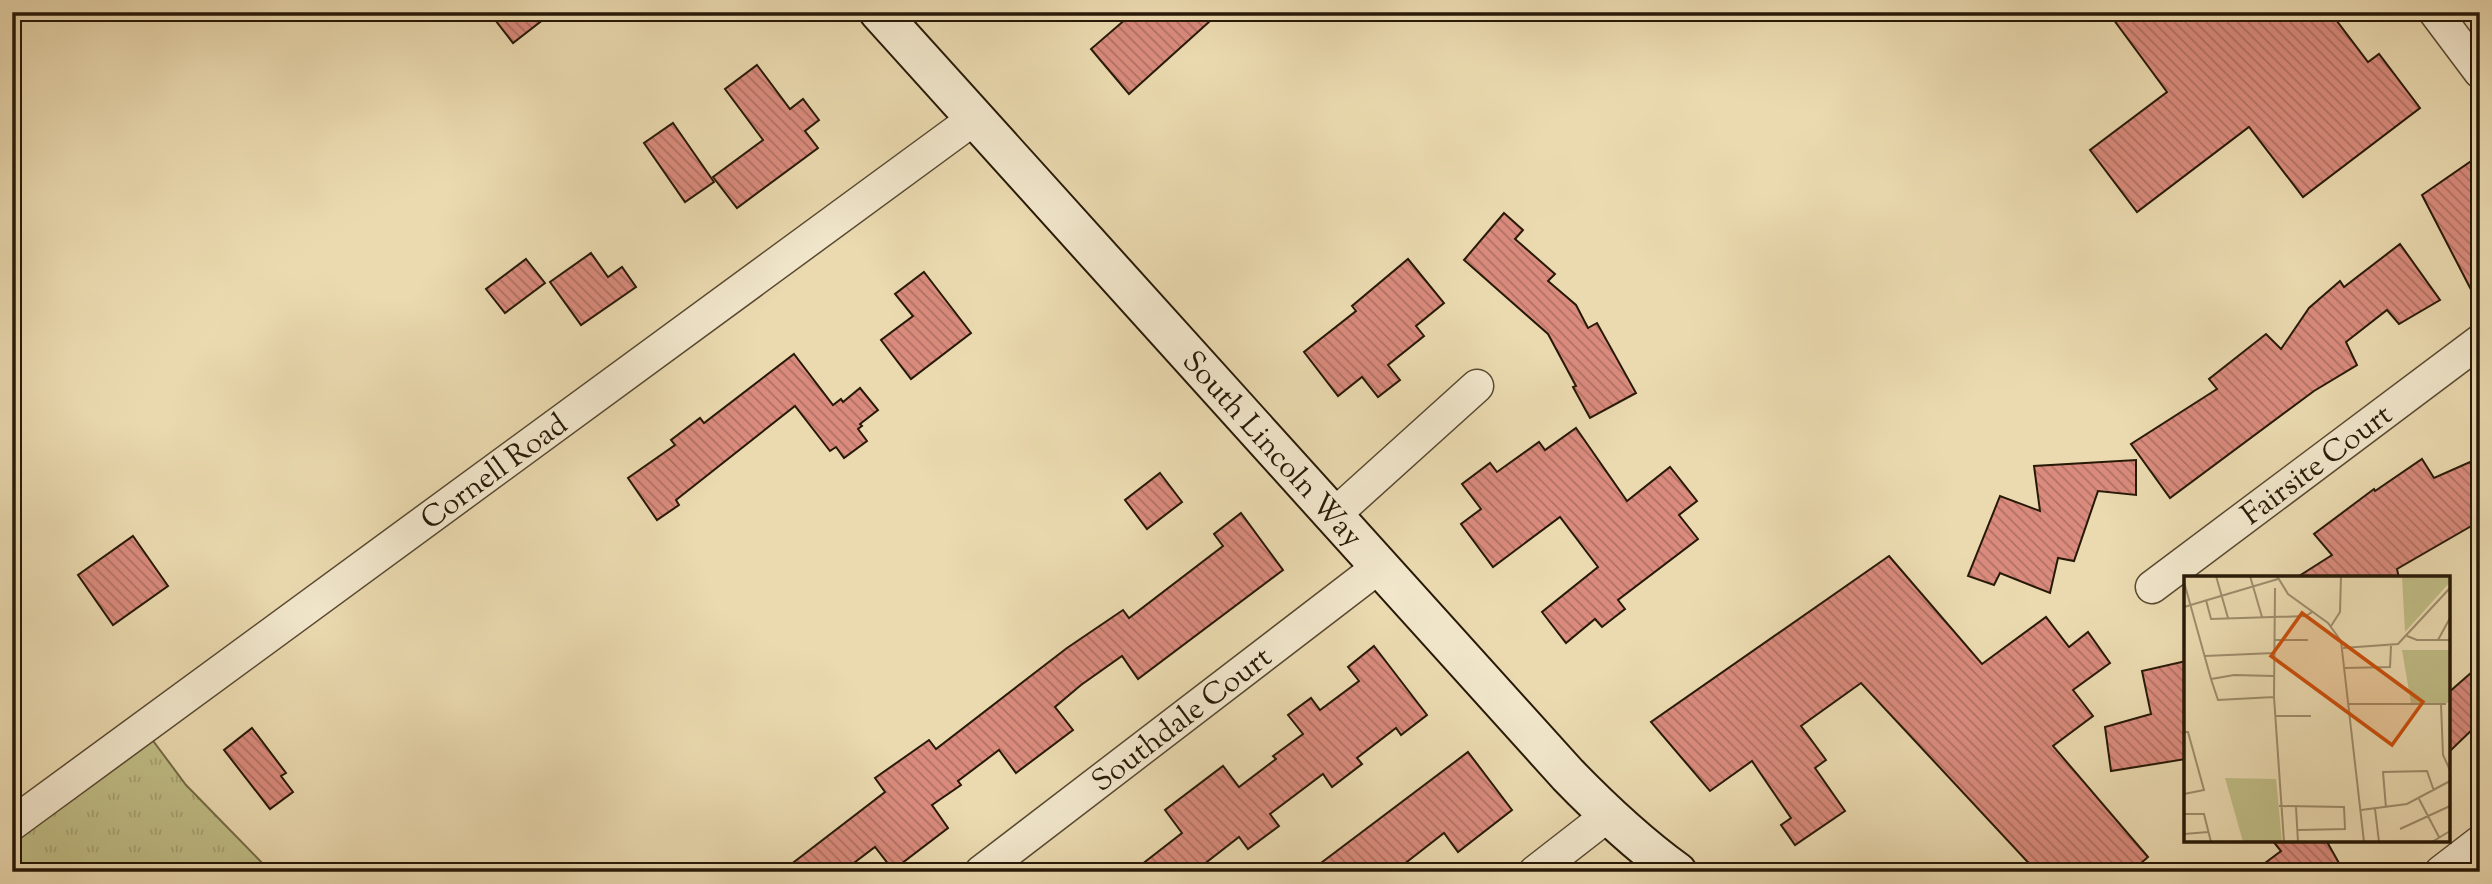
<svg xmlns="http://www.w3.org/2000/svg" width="2492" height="884" font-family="'Sorts Mill Goudy',serif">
<defs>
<pattern id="grass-tufts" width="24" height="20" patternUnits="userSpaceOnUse" patternTransform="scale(1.75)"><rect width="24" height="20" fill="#c0bd86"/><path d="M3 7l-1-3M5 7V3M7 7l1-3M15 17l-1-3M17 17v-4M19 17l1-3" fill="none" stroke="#a5a272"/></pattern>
<pattern id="building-back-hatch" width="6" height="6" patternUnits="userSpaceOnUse" patternTransform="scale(1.75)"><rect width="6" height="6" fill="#da8b7d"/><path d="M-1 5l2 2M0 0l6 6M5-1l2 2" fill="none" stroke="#b17164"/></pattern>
</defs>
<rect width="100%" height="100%" fill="#ebdab0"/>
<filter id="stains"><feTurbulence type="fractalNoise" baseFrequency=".00286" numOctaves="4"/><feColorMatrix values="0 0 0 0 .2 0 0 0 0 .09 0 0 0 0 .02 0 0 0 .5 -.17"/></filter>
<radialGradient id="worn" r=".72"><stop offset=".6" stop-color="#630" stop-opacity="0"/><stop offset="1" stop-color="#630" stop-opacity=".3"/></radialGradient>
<path fill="url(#grass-tufts)" stroke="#746b46" stroke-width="2" d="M151 738 186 785 271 872H12V842Z"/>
<g fill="url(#building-back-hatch)" stroke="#271907" stroke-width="2">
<path d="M489 12H553L513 43Z"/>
<path d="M1134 12H1220L1129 94 1091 49Z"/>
<path d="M2108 12H2330L2368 62 2379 54 2420 108 2303 197 2249 127 2137 212 2090 150 2167 92Z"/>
<path d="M757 65 790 109 803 99 819 120 805 131 818 148 737 208 713 177 763 140 725 89Z"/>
<path d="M673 123 714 182 685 202 644 143Z"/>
<path d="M2480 155V307L2422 195Z"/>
<path d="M1504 213 1523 230 1515 239 1555 274 1548 281 1576 305 1588 328 1597 323 1636 393 1590 418 1573 387 1576 386 1548 334 1464 260Z"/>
<path d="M2400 244 2440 300 2399 324 2387 310 2346 342 2357 365 2314 391 2170 498 2131 444 2217 389 2209 379 2266 334 2281 349 2309 308 2340 281 2344 287Z"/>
<path d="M591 253 608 277 622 267 636 287 581 325 550 282Z"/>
<path d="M526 259 545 283 505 313 486 289Z"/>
<path d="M1408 259 1444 303 1416 326 1424 336 1388 365 1400 380 1378 397 1362 377 1338 396 1304 352 1356 311 1352 306Z"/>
<path d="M924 272 971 333 911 379 881 340 913 316 895 294Z"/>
<path d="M794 354 833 405 841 399 843 402 860 388 878 410 860 424 862 426 858 429 867 441 844 458 836 447 830 451 795 406 676 500 679 505 657 520 628 478 675 445 671 440 700 418 704 423Z"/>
<path d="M1576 428 1627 501 1670 467 1697 501 1679 515 1698 539 1618 600 1625 609 1602 627 1595 619 1566 643 1542 612 1598 567 1560 517 1493 567 1461 524 1481 509 1462 484 1490 463 1497 472 1539 442 1545 450Z"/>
<path d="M2422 459 2434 478 2470 462 2480 479V521L2397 569 2399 578H2296L2332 555 2314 534 2374 489 2375 491Z"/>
<path d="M2136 460V495L2098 491 2074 561 2058 558 2050 593 2000 573 1994 585 1968 576 2000 496 2040 511 2034 466Z"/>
<path d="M1160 473 1182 502 1147 529 1125 500Z"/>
<path d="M1241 513 1283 570 1138 679 1122 656 1081 685 1055 707 1073 730 1016 773 999 750 958 781 961 785 932 805 948 828 893 870 875 847 842 872H781L885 792 875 778 929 740 936 749 1067 648 1123 610 1129 618 1223 546 1214 534Z"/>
<path d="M133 536 168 586 113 625 78 575Z"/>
<path d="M1889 556 1982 664 2046 617 2069 647 2088 632 2110 663 2073 690 2093 716 2053 746 2148 857 2131 872H2037L1861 683 1801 726 1826 760 1815 768 1845 811 1795 845 1781 825 1791 818 1752 761 1710 791 1651 722Z"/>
<path d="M1374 646 1427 715 1401 735 1396 728 1357 758 1362 764 1332 787 1323 774 1270 814 1279 826 1248 849 1239 837 1194 872H1132L1182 833 1165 810 1223 766 1239 787 1276 759 1273 756 1303 734 1288 715 1311 698 1320 710 1359 681 1348 667Z"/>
<path d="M2186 661V759L2111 771 2105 727 2151 714 2142 671Z"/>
<path d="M2480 665V722L2448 753V693Z"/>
<path d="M252 728 286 773 281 776 293 792 270 809 224 750Z"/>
<path d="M1468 752 1512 810 1458 852 1444 833 1394 872H1309Z"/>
<path d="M2272 840H2326L2344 872H2253L2281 851Z"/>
</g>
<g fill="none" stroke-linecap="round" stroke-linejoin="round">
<g stroke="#584931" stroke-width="35">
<g id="minor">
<path d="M2435 12 2480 72"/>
<path d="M1333 516 1477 386"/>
<path id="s1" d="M2152 587 2480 341"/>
<path id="s2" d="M12 824 975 118"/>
<path id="s3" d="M981 872 1380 566"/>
<path d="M1535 872 1607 816"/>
<path d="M2441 872 2480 842"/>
</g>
</g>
<g stroke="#271907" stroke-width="42">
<g id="secondary">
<path id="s4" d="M879 12 1568 775C1602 810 1637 843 1677 872"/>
</g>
</g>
<use href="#minor" stroke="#f2e7cc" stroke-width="32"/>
<use href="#secondary" stroke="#f2e7cc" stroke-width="38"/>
</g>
<g text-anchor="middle" stroke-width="5" stroke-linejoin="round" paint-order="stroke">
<g font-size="30" fill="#271907" stroke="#f2e7cc">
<text dy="10" stroke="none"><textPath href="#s4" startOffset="588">South Lincoln Way</textPath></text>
<text dy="10" stroke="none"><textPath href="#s1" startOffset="205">Fairsite Court</textPath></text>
<text dy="10" stroke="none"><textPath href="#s2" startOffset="597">Cornell Road</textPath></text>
<text dy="10" stroke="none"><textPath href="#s3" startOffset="252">Southdale Court</textPath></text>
</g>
</g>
<g transform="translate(2184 576)">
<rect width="266" height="266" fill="#ebdab0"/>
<path d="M218 0H266V6L221 56ZM218 74H266V127H227Z" fill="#c0bd86"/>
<path d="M41 202 92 203 98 266H59Z" fill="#c0bd86"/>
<path d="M222 6H241L243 26 229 22 222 16Z" fill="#c0bd86"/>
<path fill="none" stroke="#9d8d6c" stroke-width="2" d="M32 0 44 42M66 0 78 41M93 0 104 18 144 47 157 65 180 266M0 6 27 103 50 99 90 100M91 12 90 121 100 266M22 24 27 43 122 40 128 36M0 31 94 3M147 50 156 36 157 0M223 60 233 64H266M90 64H124M254 64 266 42M159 72 214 68 266 12M21 80 90 77M161 92 206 91 207 70M27 103 34 124 90 121M165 128H262M257 128 259 179 266 194M92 140H127M0 156H4L20 214 0 218M235 223 255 261M95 230 160 231 161 253 114 254M112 231 114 266M202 232 199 196 243 195 250 215M191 233 195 266M177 234 223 228 266 205M0 238H20L27 266M216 253 266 230M0 258 24 256M248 266 266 255"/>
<path fill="#cb4f0b" fill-opacity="0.15" stroke="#cb4f0b" stroke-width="3.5" d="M118 37 239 126 208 169 87 80Z"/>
<rect width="266" height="266" fill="none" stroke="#271907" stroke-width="3.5"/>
</g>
<rect width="2492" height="884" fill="none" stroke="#ebdab0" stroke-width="42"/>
<rect x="14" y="14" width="2464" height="856" fill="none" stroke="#271907" stroke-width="3.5"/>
<rect x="21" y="21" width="2450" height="842" fill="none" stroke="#271907" stroke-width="2"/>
<rect width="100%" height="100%" filter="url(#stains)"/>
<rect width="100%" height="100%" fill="url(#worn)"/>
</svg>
